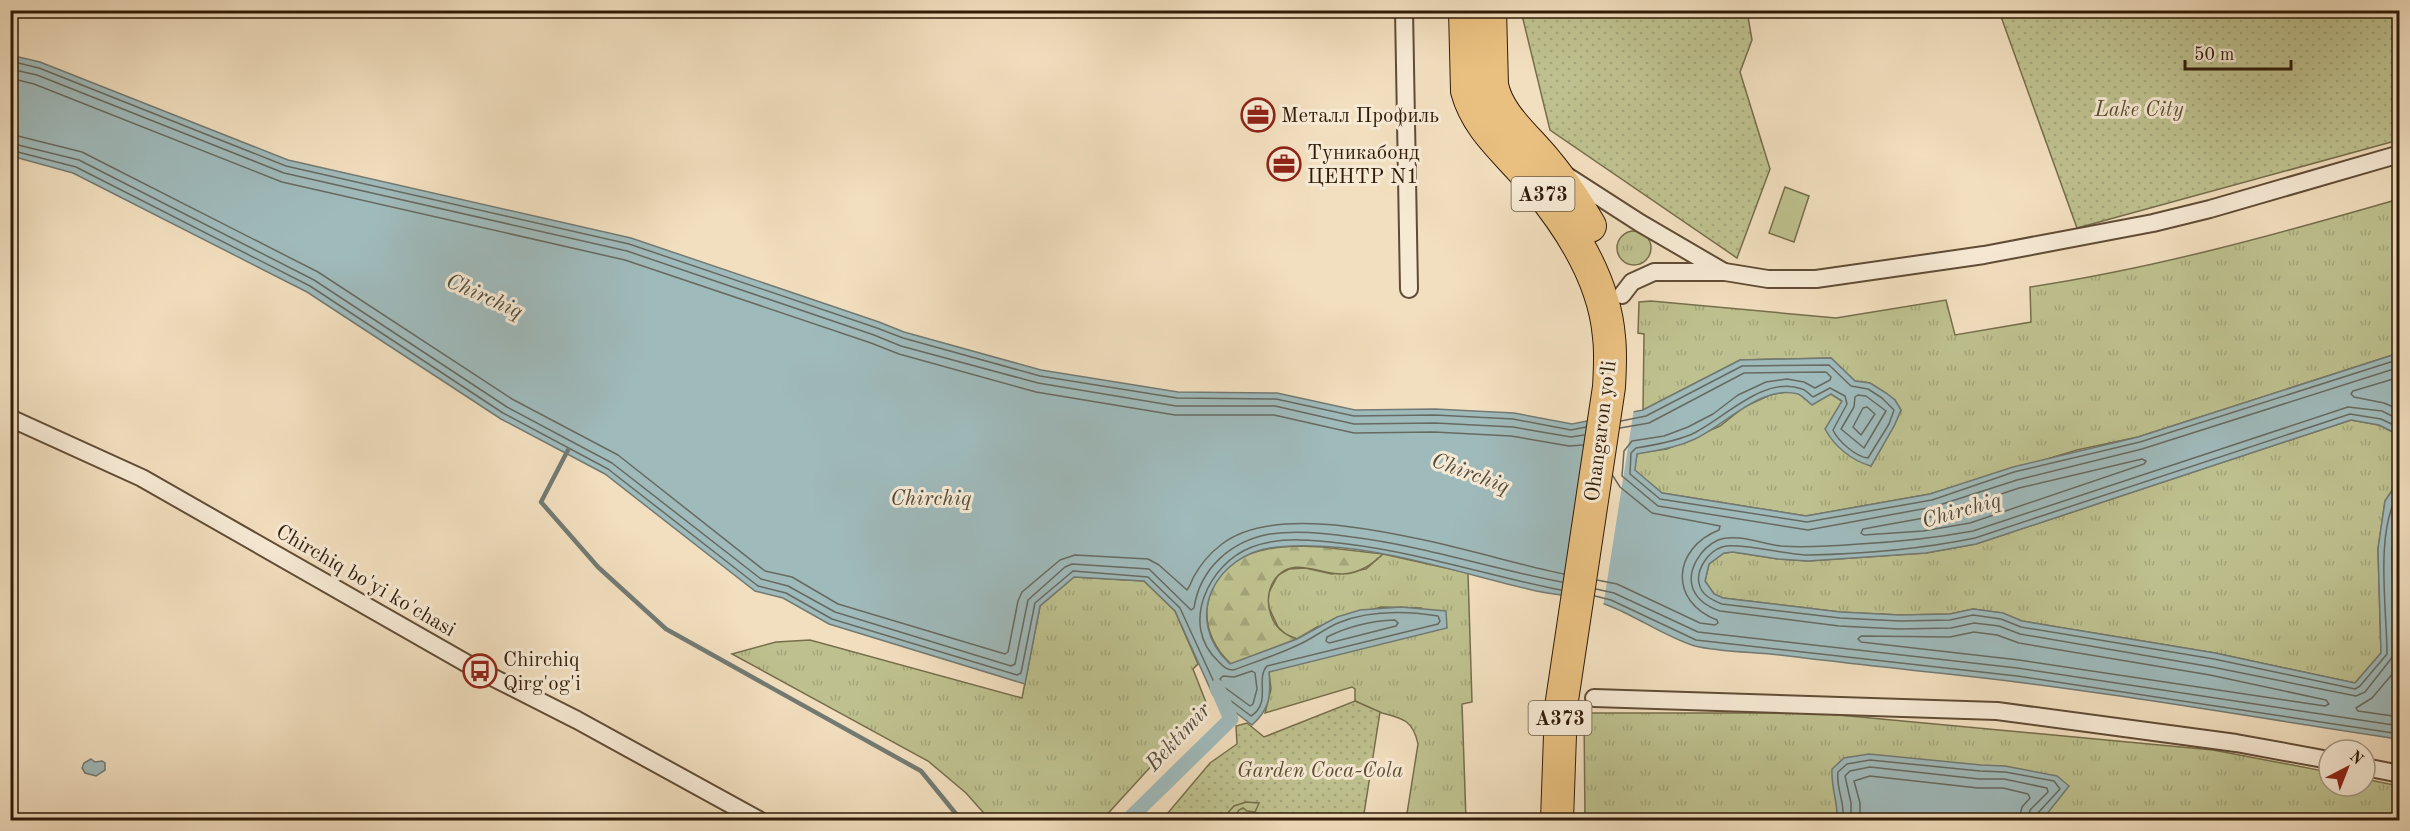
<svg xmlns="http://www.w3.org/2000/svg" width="2410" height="831" font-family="'Old Standard TT',serif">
<defs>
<pattern id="grass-tufts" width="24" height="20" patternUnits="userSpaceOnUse" patternTransform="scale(1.5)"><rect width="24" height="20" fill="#bec18f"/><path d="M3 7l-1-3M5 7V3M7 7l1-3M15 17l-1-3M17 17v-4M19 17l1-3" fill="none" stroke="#a4a57a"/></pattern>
<pattern id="forest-firs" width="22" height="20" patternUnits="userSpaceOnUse" patternTransform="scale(1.5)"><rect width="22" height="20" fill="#bec18f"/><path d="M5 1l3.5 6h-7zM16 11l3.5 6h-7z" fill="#a4a57a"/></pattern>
<pattern id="park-dots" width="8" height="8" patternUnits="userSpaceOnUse" patternTransform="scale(1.5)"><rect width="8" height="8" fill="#bec18f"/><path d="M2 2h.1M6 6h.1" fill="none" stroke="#a4a57a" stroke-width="1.8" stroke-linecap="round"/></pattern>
</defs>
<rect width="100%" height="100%" fill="#f2dfbf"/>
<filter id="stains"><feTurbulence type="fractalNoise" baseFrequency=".00333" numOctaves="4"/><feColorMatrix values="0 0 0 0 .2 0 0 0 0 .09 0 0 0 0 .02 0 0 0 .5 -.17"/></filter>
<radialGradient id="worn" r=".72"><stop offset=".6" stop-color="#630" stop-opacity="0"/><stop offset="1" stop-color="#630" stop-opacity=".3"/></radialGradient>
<g fill="url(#grass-tufts)" stroke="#766e4b" stroke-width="1.5">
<path d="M2399 199V353L2138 437 2077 450 1930 494 1806 516 1662 493 1634 470 1637 453 1667 449 1720 426 1744 407 1770 395 1785 392 1831 394 1842 401 1871 466 1894 426 1901 410 1895 400 1886 393 1870 383 1855 381 1831 358 1740 360 1643 410 1644 334 1638 333 1639 302 1651 301 1836 318 1946 300 1955 335 2031 322 2030 287C2156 268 2278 234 2399 199Z"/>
<circle cx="1634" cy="248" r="17"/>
<path d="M2351 420 2379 425 2399 435V480L2385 501 2378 549 2381 653 2355 683 2215 653 2022 621 2002 613 1973 609 1950 614 1900 615 1840 612 1723 598 1714 594 1705 581 1709 564 1724 553 1733 552 1778 559 1808 561 1926 553 1976 544Z"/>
<path d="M1383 554 1468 573 1472 702 1462 704 1466 820H1406L1418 744C1413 720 1402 718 1382 713 1373 710 1364 705 1355 701V689L1352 687 1265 713 1271 689 1269 672 1422 608 1381 607 1317 627 1297 639 1286 635 1278 627 1269 608 1267 596 1278 575 1289 569 1305 568 1332 574 1366 569Z"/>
<path d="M1074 577 1144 581 1175 611 1198 664 1193 669 1207 705 1102 820H990L966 793 928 761 732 654 776 642 810 640 1022 698 1040 606Z"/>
<path d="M1584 713H1817L2213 750 2329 772V786H2365V779L2399 786V820H1585Z"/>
</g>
<path fill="url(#forest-firs)" stroke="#766e4b" stroke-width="1.5" d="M1298 546 1322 547 1383 554C1371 565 1360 573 1343 574 1321 576 1289 552 1272 584 1267 595 1267 604 1271 615 1275 628 1285 635 1297 639L1231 664C1198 634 1198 587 1236 561 1255 549 1277 547 1298 546Z"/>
<g fill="url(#park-dots)" stroke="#766e4b" stroke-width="1.5">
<path d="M1521 11H1747L1752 40 1740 72 1770 169 1737 258 1550 130Z"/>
<path d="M1999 11H2399V140L2077 228Z"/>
<path d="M1355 701 1380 712 1363 820H1162L1210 763 1237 744 1236 726 1247 723 1264 737Z"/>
</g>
<g fill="#bec18f" stroke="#766e4b" stroke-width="1.5">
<path d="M1785 187 1809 196 1794 242 1769 233Z"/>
<path d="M1246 802 1259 803 1255 812 1247 811 1243 808 1239 810 1232 820 1223 818 1234 806Z"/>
</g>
<g fill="#9fbabb" stroke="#727a73" stroke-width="1.5">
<path d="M10 55 40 62 288 160 631 238 879 322 904 332 1041 370 1178 392 1277 393 1355 410 1435 409 1514 413 1572 424 1643 410 1740 360 1831 358 1855 381 1870 383 1886 393 1895 400 1901 410 1894 426 1871 466C1852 461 1834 446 1825 429L1842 401 1831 394 1812 405C1808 402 1803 396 1798 394 1762 384 1725 425 1695 439 1676 448 1657 450 1637 454L1635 470 1662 493 1806 516 1930 494 2013 467 2138 437 2399 353V435L2379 425 2351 420 1976 544 1926 553 1808 561 1778 559 1733 552 1724 553 1709 564 1705 581 1714 594 1723 598 1840 612 1900 615 1950 614 1973 609 2003 613 2022 621 2215 653 2355 683 2381 653 2378 549 2385 501 2399 480 2400 724 2398 739C2257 718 2117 693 1975 677 1910 670 1845 663 1780 655 1754 652 1719 652 1695 646 1670 639 1637 617 1612 607 1586 596 1555 596 1528 589 1448 570 1361 539 1277 547 1215 553 1181 619 1230 664L1297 639 1337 617 1360 610 1401 607 1446 611 1447 628 1269 672C1271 696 1270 709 1252 725L1213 695 1175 611 1144 581 1074 577 1040 606 1025 684 829 624 783 598 755 591 605 474 501 419 307 292 73 173 11 156Z"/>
<path d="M1869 754 1981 765 2005 766 2057 776 2069 786 2046 815 2037 820H1837C1838 801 1831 789 1832 769L1844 758Z"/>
<path d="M91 759 95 762 102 761 105 763V770L96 776 85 773 82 768 84 763Z"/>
</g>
<path fill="#f2dfbf" d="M1634 409 1603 607 1566 600 1595 416Z"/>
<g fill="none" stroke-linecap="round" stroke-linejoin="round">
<g stroke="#676a61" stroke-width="1.5">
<path d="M10 61 39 68 286 166 629 244 877 328 903 338 1040 376 1177 398 1276 399 1354 416 1435 415 1513 419 1571 430 1586 427"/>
<path d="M10 69 37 75 284 173 627 251 874 335 901 346 1038 383 1176 406H1275L1354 424 1435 423 1513 427 1571 437 1584 435"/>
<path d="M10 78 34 84 282 182 625 260 871 343 899 354 1036 392 1175 415H1274L1354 433 1434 432 1511 436 1569 446 1583 445"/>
<path d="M10 134 82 152 318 272 512 399 618 455 765 571 792 577 838 604 1005 654 1008 652 1018 601 1022 592 1060 560 1075 555 1148 559 1159 565 1187 590C1190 586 1191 583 1193 578 1200 565 1210 553 1222 544 1292 490 1482 558 1564 574"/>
<path d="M10 143 79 160 314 280 507 407 612 463 761 579 788 586 835 612 1011 666 1015 664 1028 600 1065 567 1072 564 1149 569 1191 610 1194 608C1200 568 1231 541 1270 534 1297 530 1326 533 1352 537 1424 546 1492 569 1562 582"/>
<path d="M10 150 76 167 310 286 503 413 608 469 758 586 786 593 832 619 1017 675 1021 673 1035 603 1073 571 1148 577 1180 608 1218 691 1251 716C1272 703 1255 679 1267 666L1438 624 1440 621 1438 616C1406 611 1369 610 1338 623 1324 629 1312 639 1298 645 1277 655 1255 662 1233 670 1226 670 1223 666 1218 661 1179 625 1209 563 1252 547 1281 536 1316 540 1347 544 1421 553 1489 576 1561 590"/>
<path d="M2400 377 2353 391 2351 394 2354 397 2384 403 2400 410"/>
<path d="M1858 395 1866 396 1886 411 1864 448 1841 429 1854 407 1855 397Z"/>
<path d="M1863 408 1867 407 1875 414 1861 435 1853 427Z"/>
<path d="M2400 420 2382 411 2348 407 1973 531C1935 538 1898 542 1859 544 1833 546 1807 548 1781 546 1763 544 1736 533 1718 540 1701 548 1686 570 1693 589 1698 601 1708 607 1720 611L1839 626 1899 629 1951 628 1974 623 1999 626 2020 634 2212 667 2356 696 2365 692 2394 655 2392 550 2400 504"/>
<path d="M1621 421 1646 416 1742 366 1829 365 1851 386 1868 389 1882 398 1894 410 1889 424 1868 458C1856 457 1838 441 1833 430L1847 404 1845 396 1830 388 1813 397C1810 395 1806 390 1802 389 1764 374 1722 421 1690 435 1672 442 1655 445 1636 448L1631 453 1630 474 1660 499 1807 522 1932 500 2014 472 2140 442 2400 359"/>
<path d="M1620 428 1649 423 1744 373 1826 372 1831 377 1830 380 1815 388 1804 382 1787 379 1766 382 1738 395 1713 414 1688 427 1664 436 1632 441 1624 451 1622 476 1658 506 1808 530 1933 507 2017 480 2142 449 2400 367"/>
<path d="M2400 428 2381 419 2350 414 1975 538C1921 549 1865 554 1809 555 1788 555 1738 542 1722 547 1709 551 1696 569 1699 583 1701 595 1712 600 1722 604L1840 618 1900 621 1950 620 1973 615 2001 619 2021 627 2214 659 2355 689 2360 686 2387 654C2387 608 2374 529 2400 491"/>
<path d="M2142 459 2146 461 2144 464 1970 523 1923 531 1864 535 1861 533 1863 529 1935 516 2019 488Z"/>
<path d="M1597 580 1617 584 1700 623 1715 625 1718 623 1717 620C1668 601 1673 548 1719 530L1720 526 1652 513 1620 487 1613 476"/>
<path d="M1596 589 1614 593 1698 632 2017 668 2400 726"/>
<path d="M1595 596 1611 600 1696 640 2017 676 2400 734"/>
<path d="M1395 620 1398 623 1396 626 1329 643 1326 641 1327 637C1349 626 1370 621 1395 620Z"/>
<path d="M1974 632 1997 635 2019 643 2210 675 2326 700 2329 704 2325 706 2019 660 1861 642 1858 639 1861 636 1950 637Z"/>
<path d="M2400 665 2372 698 2356 708 2358 711 2400 717"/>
<path d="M1252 671 1255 673 1257 689 1253 704 1250 706 1224 687 1220 679 1223 676 1234 677Z"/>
<path d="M1843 820C1845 801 1836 790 1838 772L1847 764 1870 760 1980 771 2005 772 2054 781 2060 789 2037 814 2035 820"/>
<path d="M1851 820V803L1845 776 1850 771 1870 767 1979 779H2004L2047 788 2048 792 2030 810 2028 820"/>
<path d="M1860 820V803L1854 781 1870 776 1978 788H2003L2028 794 2030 798 2022 807 2019 820"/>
</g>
<path stroke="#727a73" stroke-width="4.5" d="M568 450 541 502 598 567 666 629 921 771 961 820"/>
<path stroke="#9fbabb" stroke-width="15" d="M1128 820 1231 719 1217 687"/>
<g stroke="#604c35" stroke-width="20">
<g id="street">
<path d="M1404 10 1409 289"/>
<path d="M1567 176 1640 223 1724 272"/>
<path d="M1622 295 1632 282 1654 272H1725L1768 279H1816L1984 255 2058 241 2153 223 2210 209 2400 154"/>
<path d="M10 418 142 478 480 671 577 720 759 820"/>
<path d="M1594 698 1997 711 2236 743 2329 760"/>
<path d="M2365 767 2400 774"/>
</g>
</g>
<g stroke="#2f1b07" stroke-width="34">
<g id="highway">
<path d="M1465 10 1467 91C1476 125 1502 147 1525 173 1564 217 1604 275 1609 337 1611 353 1610 370 1609 387L1561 707 1557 820"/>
<path d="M1490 10 1492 85C1498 117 1529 139 1548 164 1564 183 1577 204 1590 226"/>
</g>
</g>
<use href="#street" stroke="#f7ead5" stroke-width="16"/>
<use href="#highway" stroke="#e9c080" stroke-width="32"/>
</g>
<defs>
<g id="office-ring" transform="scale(1.725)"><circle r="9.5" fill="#f7ead5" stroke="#8f2418" stroke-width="1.5"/><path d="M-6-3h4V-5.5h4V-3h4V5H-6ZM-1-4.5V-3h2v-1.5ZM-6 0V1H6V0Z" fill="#8f2418"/></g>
<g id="bus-ring" transform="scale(1.725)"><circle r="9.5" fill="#f7ead5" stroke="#8f2418" stroke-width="1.5"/><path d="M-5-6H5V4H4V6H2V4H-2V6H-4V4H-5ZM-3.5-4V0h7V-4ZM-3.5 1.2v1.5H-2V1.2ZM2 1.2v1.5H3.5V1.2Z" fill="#8f2418"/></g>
</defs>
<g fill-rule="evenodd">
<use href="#office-ring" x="1258" y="115"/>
<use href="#office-ring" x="1284" y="164"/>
<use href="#bus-ring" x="480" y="671"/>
</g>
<g text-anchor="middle" stroke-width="6" stroke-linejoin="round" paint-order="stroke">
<g fill="#f7ead5" stroke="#6b5945" stroke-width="1.5">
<rect x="1511.5" y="177" width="63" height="34" rx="4.5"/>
<rect x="1528.5" y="701" width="63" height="34" rx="4.5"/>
</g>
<g font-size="20" font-weight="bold" fill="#2f1b07">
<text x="1543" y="201">A373</text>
<text x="1560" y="725">A373</text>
</g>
<g font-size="21" font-style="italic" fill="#5a4d30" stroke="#f7ead5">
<text x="2139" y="116">Lake City</text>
<text x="1320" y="777">Garden Coca-Cola</text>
</g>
<g font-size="21" fill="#2f1b07" stroke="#f7ead5" text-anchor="start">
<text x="1281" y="122">Металл Профиль</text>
<text x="1307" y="159">Туникабонд<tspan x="1307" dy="24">ЦЕНТР N1</tspan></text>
<text x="503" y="666">Chirchiq<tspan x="503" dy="24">Qirg'og'i</tspan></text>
</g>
<g font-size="21" fill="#2f1b07" stroke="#f7ead5">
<text transform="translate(1600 431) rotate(-83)" y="7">Ohangaron yoʻli</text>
<text transform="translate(366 580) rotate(30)" y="7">Chirchiq bo'yi ko'chasi</text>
</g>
<g font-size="22" font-style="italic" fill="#514b3d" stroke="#f7ead5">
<text transform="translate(485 295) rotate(24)" y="8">Chirchiq</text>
<text transform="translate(1471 472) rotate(20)" y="8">Chirchiq</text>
<text x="931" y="505">Chirchiq</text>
<text transform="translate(1961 509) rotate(-16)" y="8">Chirchiq</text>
<text transform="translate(1177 736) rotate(-47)" y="8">Bektimir</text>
</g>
</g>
<rect width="2410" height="831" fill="none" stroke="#f2dfbf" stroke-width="36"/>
<rect x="12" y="12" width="2386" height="807" fill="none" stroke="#2f1b07" stroke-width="3"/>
<rect x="18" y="18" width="2374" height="795" fill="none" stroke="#2f1b07" stroke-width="1.5"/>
<g transform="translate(2347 768) rotate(42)"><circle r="28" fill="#f7ead5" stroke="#a79783" stroke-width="1.5"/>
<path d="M0-4.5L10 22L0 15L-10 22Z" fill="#8f2418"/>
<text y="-9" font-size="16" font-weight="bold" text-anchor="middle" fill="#2f1b07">N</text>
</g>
<path d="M2185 60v9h106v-9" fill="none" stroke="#2f1b07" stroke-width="3"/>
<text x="2194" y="60" font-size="18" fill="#2f1b07" stroke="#f7ead5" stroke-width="4.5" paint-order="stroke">50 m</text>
<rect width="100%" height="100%" filter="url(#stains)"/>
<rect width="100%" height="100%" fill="url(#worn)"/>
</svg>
